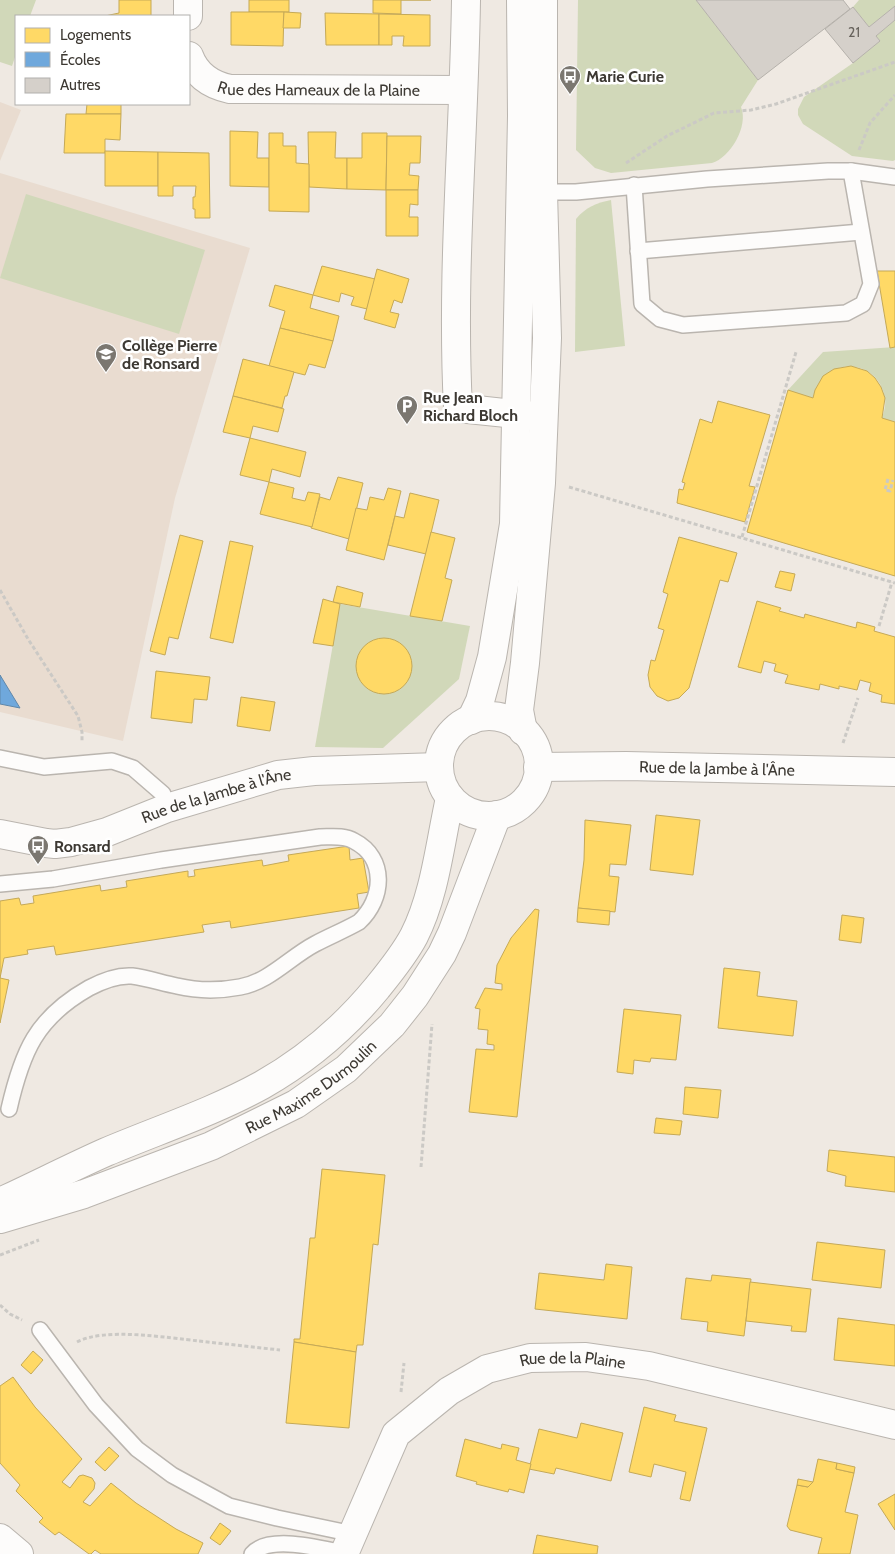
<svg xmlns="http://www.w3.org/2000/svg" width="895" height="1554" font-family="Cabin,sans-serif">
<rect width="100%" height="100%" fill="#efe9e2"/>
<g fill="#e9dcd0">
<path d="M0 102 21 110 0 161Z"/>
<path d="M0 173 250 248 175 498 123 741 0 712Z"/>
</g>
<g fill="#d1d8b9">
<path d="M0 0H36L30 16H16V54L12 66 0 62Z"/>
<path d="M578 0H696L758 80 741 107C749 126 730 158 712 163L611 173 595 168 576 150Z"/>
<path d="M859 0H895V6L869 27 853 7Z"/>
<path d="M895 20V160L893 161 852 156 803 124 798 115V109L804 97 853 63 880 41 876 36Z"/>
<path d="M26 194 205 250 179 334 0 278Z"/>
<path d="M611 200 625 346 575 352 576 219C586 207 596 203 611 200Z"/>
<path d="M895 347V422L882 418C884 412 886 405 885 399 879 357 822 355 813 398L788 390 823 352Z"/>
<path d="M340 604 470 626 459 679 383 748 315 747Z"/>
</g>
<g fill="#ffd966" stroke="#c5a957">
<path d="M119 0H151V16H105L119 13Z"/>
<rect x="249" y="0" width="40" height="12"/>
<path d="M373 0H431H401V14L373 13Z"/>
<path d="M231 12H284L283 46 231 45Z"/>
<path d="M284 12 301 13 300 28H283Z"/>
<path d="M325 13 379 14V45H326Z"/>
<path d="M379 14 430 15V46H403L404 36H392V45H379Z"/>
<path d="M87 104H121V114H86Z"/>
<path d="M66 114H121L120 140 105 139V153H64Z"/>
<path d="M230 131 258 132 257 158H269V187L230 186Z"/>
<path d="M308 132H336L335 158H347V189L309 187Z"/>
<path d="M269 133H283V146H296V163L309 164V212L269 211Z"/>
<path d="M362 133H387L386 190 347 189V158H362Z"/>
<path d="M387 136H421L420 163H410L409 175 419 176 418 190H386Z"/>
<path d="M105 151 158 152V186H105Z"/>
<path d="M158 152 209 153 210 218H195V209H193V197H195L196 186H173V196H158Z"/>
<path d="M386 190H418V205L410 204 409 217H418V236H386Z"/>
<path d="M322 266 375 279 367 309 351 305 354 297 341 293 339 302 313 295Z"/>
<path d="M377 269 409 279 402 303 394 300 390 312 399 314 395 328 364 319Z"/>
<path d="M877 271H895V347L890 348Z"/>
<path d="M275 285 313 295 310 308 339 316 333 341 280 328 285 311 269 306Z"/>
<path d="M280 328 333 341 325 368 309 364 305 375 269 366Z"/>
<path d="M243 359 294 372 287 396H285L282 408 233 396Z"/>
<path d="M851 366 867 371 875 378 881 387 885 398 882 418 895 422V576L747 532 788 390 813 398 815 390 823 376 834 369Z"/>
<path d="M233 396 284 409 278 432 253 426 250 438 223 432Z"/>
<path d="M718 401 770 415 749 486 755 487 745 522 677 503 679 489 683 490 685 483 682 482 700 419 712 423Z"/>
<path d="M250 438 306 452 300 477 272 469 269 482 240 475Z"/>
<path d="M338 477 363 483 349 539 311 528 320 497 330 500Z"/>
<path d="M269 482 294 488 292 498 305 501 308 492 320 494 312 527 260 514Z"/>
<path d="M388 488 401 491 384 560 346 550 356 508 367 510 370 497 384 500Z"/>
<path d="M410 493 439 500 426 554 388 545 395 516 404 518Z"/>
<path d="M431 532 455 538 445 578 452 580 442 621 410 616Z"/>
<path d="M180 535 203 541 178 639 169 637 165 655 150 651Z"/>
<path d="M679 537 737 553 728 582 720 580 689 688 679 698 668 701 657 696 650 687 648 675 651 660 655 661 664 630 658 628 668 594 663 592Z"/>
<path d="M230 541 253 546 233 643 210 638Z"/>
<path d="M780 571 795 574 791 591 775 587Z"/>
<path d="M337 586 363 593 360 607 333 602Z"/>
<path d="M323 599 340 604 333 646 313 643Z"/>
<path d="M757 601 781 608 779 611 804 618 805 614 856 628 857 622 875 627 874 631 895 637V704L881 702 882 695 869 691 871 683 860 680 857 690 839 686V689L820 684 819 690 785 683 788 675 774 671 776 664 764 661 761 673 738 667Z"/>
<circle cx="384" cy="666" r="28"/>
<path d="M156 671 210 677 207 700 194 699 192 723 151 718Z"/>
<path d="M241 697 275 702 270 731 237 726Z"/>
<path d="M656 815 700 820 693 875 650 870Z"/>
<path d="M585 820 631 825 626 865 610 864 609 876 619 877 615 912 578 908 584 860Z"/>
<path d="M349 846 350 860 363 858 369 892 357 894 359 908 231 928 230 921 202 925 204 932 56 955 54 946 27 950 28 954 4 958 0 978 9 980 0 1023V901L19 898 21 905 34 903 33 896 100 885 101 891 127 887 126 881 188 871V877L195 876 194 870 262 860 263 866 289 861 288 855Z"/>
<path d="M578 908 610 911 609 925 577 922Z"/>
<path d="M535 909 539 910 517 1117 469 1112 476 1049 494 1050V1045L487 1044 488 1030 478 1029 480 1009 475 1008 485 988 502 990V984L495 983 497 965 511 938Z"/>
<path d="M842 915 864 918 861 943 839 940Z"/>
<path d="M724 968 760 972 757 996 797 1001 793 1036 718 1028Z"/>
<path d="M624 1009 681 1015 676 1060 651 1058 650 1062 634 1060 633 1074 617 1072Z"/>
<path d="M685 1087 721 1090 718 1118 683 1114Z"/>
<path d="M656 1118 682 1121 680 1135 654 1133Z"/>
<path d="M829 1150 895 1157V1192L845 1186 846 1176 827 1171Z"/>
<path d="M322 1169 385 1175 378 1245 373 1244 363 1345H357L356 1352 294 1342V1339H300L310 1238H315Z"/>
<path d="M817 1242 885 1250 881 1288 812 1280Z"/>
<path d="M606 1264 632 1267 627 1319 535 1309 539 1273 604 1280Z"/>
<path d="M712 1275 751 1279 744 1336 707 1331 708 1322 681 1319 686 1278 711 1281Z"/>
<path d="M750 1282 811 1289 806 1332 791 1331 792 1326 746 1321Z"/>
<path d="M838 1318 895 1325V1366L834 1360Z"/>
<path d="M294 1342 356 1352 349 1428 286 1423Z"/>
<path d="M33 1351 43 1360 31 1374 21 1365Z"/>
<path d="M13 1377 35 1407 82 1459 62 1482 70 1488 79 1476 83 1475 92 1478 95 1483 94 1489 83 1502 90 1506 111 1483 136 1503 176 1529 203 1543 198 1554H101L95 1550 91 1554H89L59 1532 55 1535 39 1522 43 1518 16 1491 20 1485 0 1463V1386Z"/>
<path d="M644 1407 676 1415 674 1421 707 1428 690 1501 680 1499 686 1472 654 1464 651 1477 629 1472Z"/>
<path d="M581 1423 623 1433 611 1481 556 1468 554 1474 529 1469 539 1429 577 1438Z"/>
<path d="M465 1439 501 1449 502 1444 519 1448 516 1460 531 1464 524 1493 509 1489 508 1492 476 1484 477 1482 456 1476Z"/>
<path d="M109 1447 119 1456 105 1471 95 1462Z"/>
<path d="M818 1459 837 1463 836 1469 854 1473 845 1512 858 1515 850 1554H818L822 1538 790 1530 787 1526 797 1485 808 1487 813 1482Z"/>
<path d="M837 1463 855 1467 854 1473 836 1469Z"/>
<path d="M798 1479 813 1482 808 1487 797 1485Z"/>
<path d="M895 1494V1530L878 1504Z"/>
<path d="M220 1523 231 1531 220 1545 210 1538Z"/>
<path d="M537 1535 598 1546 597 1554H533Z"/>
</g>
<path fill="#6fa8dc" stroke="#6087a9" d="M0 675 20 708 0 704Z"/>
<g fill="#d5d0ca" stroke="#b5b1ab">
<path d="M696 0H843L850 9 758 80Z"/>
<path d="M895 6V20L876 36 880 41 853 63 825 29 853 7 869 27Z"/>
</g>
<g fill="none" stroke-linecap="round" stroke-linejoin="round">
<g stroke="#bab5af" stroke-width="18">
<g id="lane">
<path d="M634 185 642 304 660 319 683 325 846 313 863 304 871 284 851 171"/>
<path d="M538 192H576L707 179 828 171H851L895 177"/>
<path d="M638 251 861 232"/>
<path d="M0 758 44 767 112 761 133 768 163 794 167 808"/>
<path d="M0 884 53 879 161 860 320 837C331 837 344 835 354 841 387 858 384 899 359 922 345 930 330 936 315 944 290 957 269 982 240 987 219 991 198 991 177 986 162 983 147 978 132 976 117 975 102 981 89 988 36 1018 22 1052 9 1109"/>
<path d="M40 1330 96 1405 137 1449 172 1475 229 1506 277 1518 353 1534"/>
<path d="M252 1554C269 1534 322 1549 344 1553"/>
</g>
</g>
<g stroke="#bab5af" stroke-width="30">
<g id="street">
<path d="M466 0C464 136 451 272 458 408L543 417"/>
<path d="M188 16V0"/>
<path id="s1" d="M189 56C196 75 211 85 230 89L462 90"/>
<path id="s2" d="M538 767 626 766 895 772"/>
<path id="s3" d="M0 834 46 843 55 844 71 842 107 832 167 808 278 775 314 771 439 767"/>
<path d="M0 1538 19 1554"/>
<path id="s4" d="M344 1554 396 1434 449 1391 487 1369 530 1358 586 1357 649 1366 895 1425"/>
</g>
</g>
<g stroke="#bab5af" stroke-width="30">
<g id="secondary">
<circle cx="489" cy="766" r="50"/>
<path d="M471 720 480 701 492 657 514 524 522 116 521 0"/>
<path d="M523 731 519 710 525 663 541 483 547 338 543 192V0"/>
<path d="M0 1202C35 1186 70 1168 106 1152 158 1130 213 1112 262 1085 306 1060 345 1027 377 988 390 972 404 955 414 936 435 895 440 843 450 798"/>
<path id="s5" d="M0 1219 84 1194 211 1146 296 1104 346 1069 392 1025 415 996 442 954 452 933 497 815"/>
</g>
</g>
<g stroke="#cbc9c5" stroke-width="3" stroke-dasharray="4 2.5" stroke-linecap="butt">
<path d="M859 150 870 123 895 95"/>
<path d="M626 163 667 136 714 113 751 110 776 104 895 62"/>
<path d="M888 479 885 490 890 491 893 480"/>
<path d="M569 487 895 583"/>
<path d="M742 537 796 352"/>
<path d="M0 590 28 639 78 716 82 732V741"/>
<path d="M879 626 892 582"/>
<path d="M843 743 858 698"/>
<path d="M421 1167 432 1024"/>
<path d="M0 1255 39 1240"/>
<path d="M0 1305 10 1314 22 1320"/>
<path d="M77 1342C105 1327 168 1338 199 1341 226 1344 253 1347 280 1350"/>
<path d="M401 1392 404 1363"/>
</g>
<use href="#lane" stroke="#fdfcfb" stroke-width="15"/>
<use href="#street" stroke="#fdfcfb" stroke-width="28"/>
<use href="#secondary" stroke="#fdfcfb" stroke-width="28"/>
</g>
<defs>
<g id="bus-pin" transform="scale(1.125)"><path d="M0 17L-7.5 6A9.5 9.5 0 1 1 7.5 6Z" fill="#7b7770" stroke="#fff"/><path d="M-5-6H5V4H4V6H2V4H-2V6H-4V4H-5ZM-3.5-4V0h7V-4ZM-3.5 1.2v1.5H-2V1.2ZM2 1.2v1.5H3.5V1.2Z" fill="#fff"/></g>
<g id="school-pin" transform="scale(1.125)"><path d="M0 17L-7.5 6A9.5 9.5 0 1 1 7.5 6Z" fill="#7b7770" stroke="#fff"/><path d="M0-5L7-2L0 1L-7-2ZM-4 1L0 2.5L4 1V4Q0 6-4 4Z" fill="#fff"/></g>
<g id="parking-pin" transform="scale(1.125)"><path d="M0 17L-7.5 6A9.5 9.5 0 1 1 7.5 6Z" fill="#7b7770" stroke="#fff"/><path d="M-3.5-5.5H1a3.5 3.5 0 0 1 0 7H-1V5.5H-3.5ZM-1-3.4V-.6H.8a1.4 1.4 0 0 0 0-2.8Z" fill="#fff"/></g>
</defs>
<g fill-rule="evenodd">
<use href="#bus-pin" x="570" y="76"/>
<use href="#school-pin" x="106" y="354"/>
<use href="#parking-pin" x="407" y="406"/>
<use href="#bus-pin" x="38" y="846"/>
</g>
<g text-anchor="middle" stroke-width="5" stroke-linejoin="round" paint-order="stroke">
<g font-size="14" fill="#66615b">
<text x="854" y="37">21</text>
</g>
<g font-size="16" font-weight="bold" fill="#3d3933" stroke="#fff" text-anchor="start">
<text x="586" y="82">Marie Curie</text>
<text x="122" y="351">Collège Pierre<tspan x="122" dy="18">de Ronsard</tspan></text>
<text x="423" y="403">Rue Jean<tspan x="423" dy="18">Richard Bloch</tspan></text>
<text x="54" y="852">Ronsard</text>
</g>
<g font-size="16" fill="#3d3933" stroke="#fff">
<text dy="6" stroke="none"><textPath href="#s1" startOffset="144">Rue des Hameaux de la Plaine</textPath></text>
<text dy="6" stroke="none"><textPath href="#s2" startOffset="179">Rue de la Jambe à l'Âne</textPath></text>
<text dy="6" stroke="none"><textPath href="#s3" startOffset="225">Rue de la Jambe à l'Âne</textPath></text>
<text dy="6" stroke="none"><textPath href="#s5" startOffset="340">Rue Maxime Dumoulin</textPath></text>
<text dy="6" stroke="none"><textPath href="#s4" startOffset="330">Rue de la Plaine</textPath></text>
</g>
</g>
<rect x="15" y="15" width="175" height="90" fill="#ffffff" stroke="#b1b0ad"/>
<rect x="25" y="28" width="25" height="15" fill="#ffd966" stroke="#b1b0ad"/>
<text x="60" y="40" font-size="15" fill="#3d3933">Logements</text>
<rect x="25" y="52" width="25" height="15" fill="#6fa8dc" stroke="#b1b0ad"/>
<text x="60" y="65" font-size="15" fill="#3d3933">Écoles</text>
<rect x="25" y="78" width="25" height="15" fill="#d5d0ca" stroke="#b1b0ad"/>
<text x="60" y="90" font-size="15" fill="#3d3933">Autres</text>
</svg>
